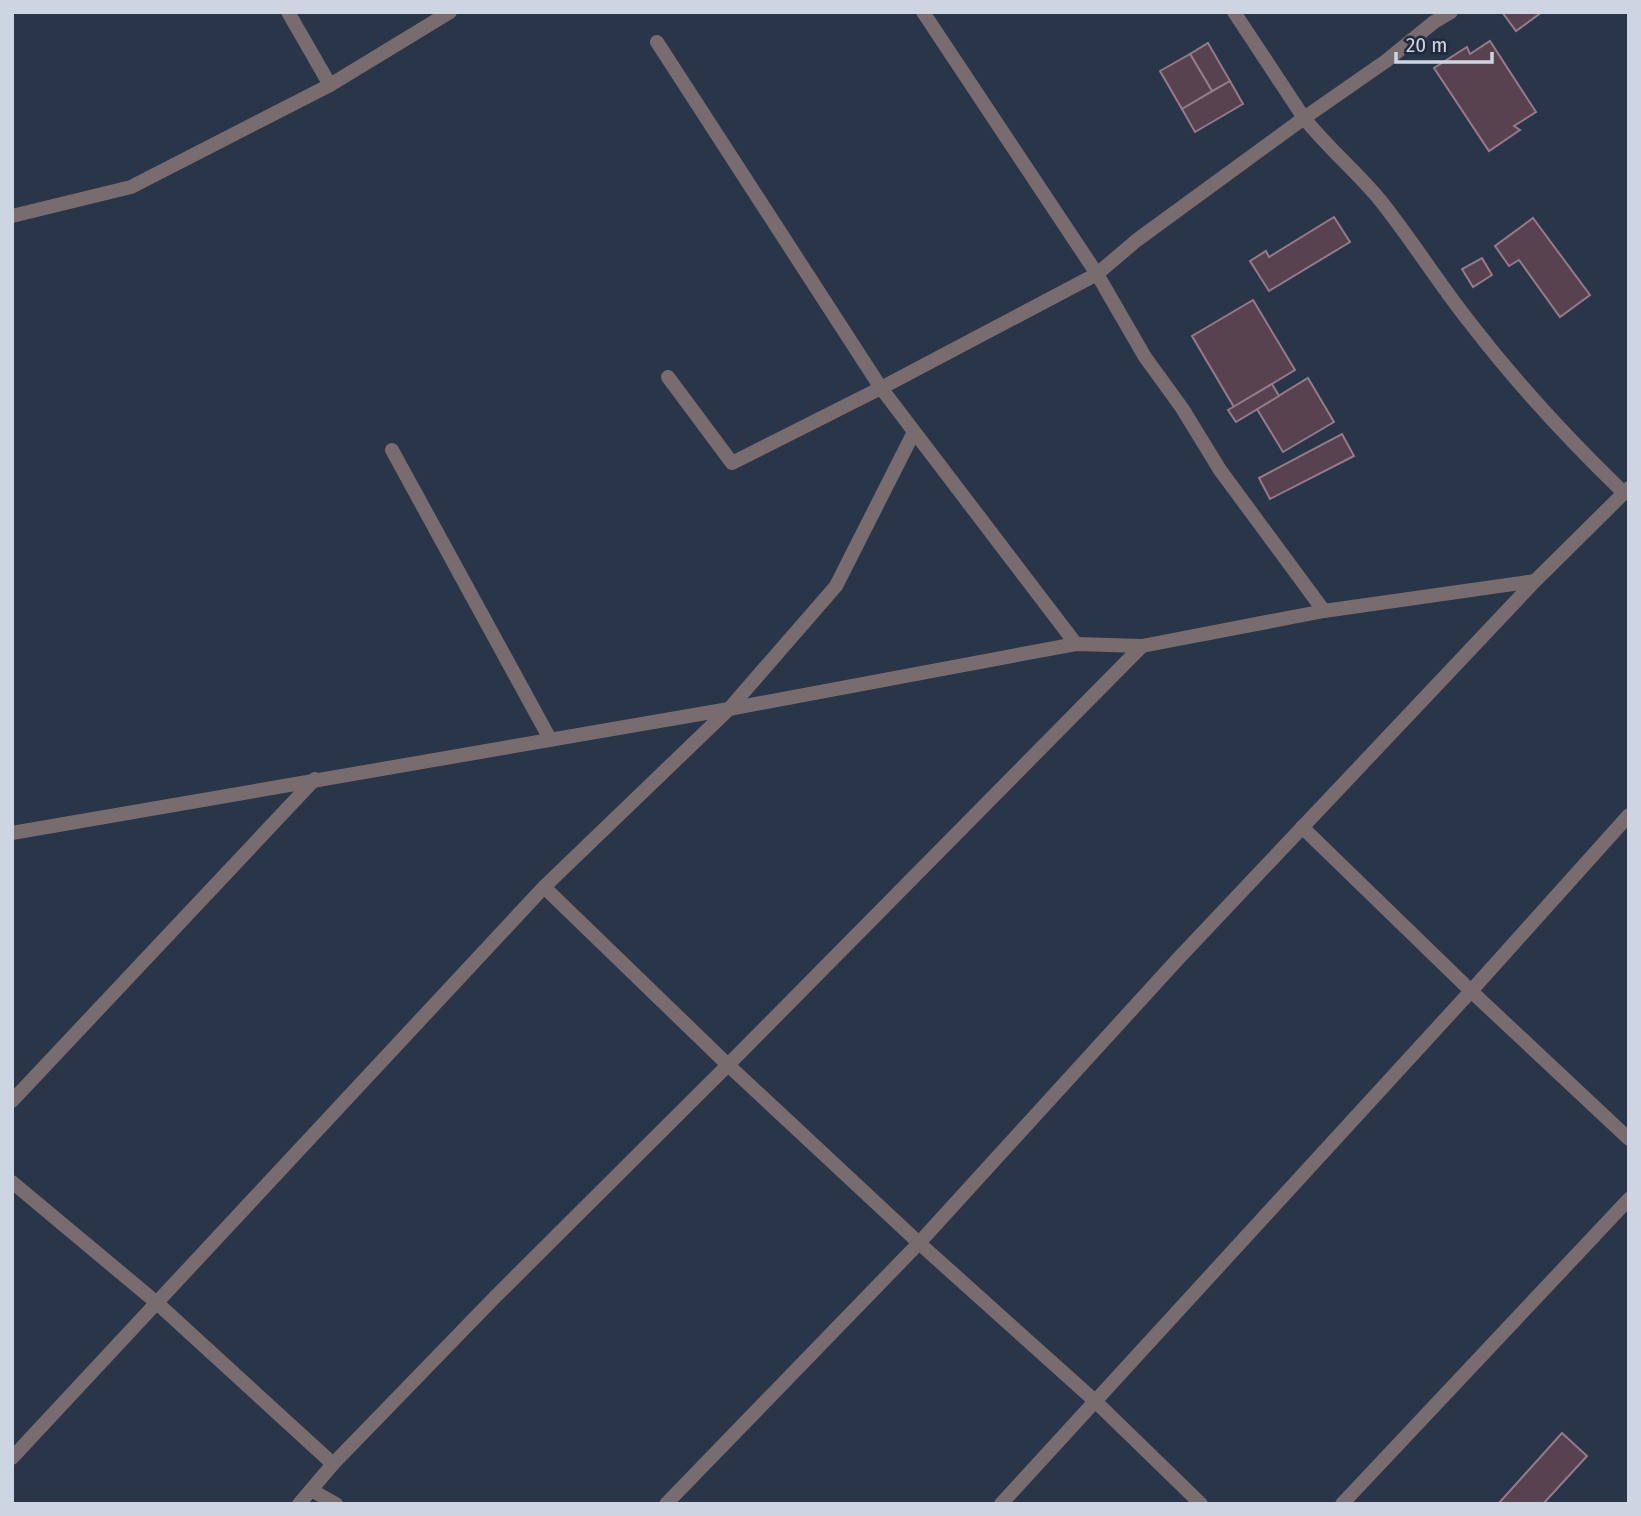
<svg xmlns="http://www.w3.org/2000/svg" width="1641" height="1516" font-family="'Fira Sans Condensed',sans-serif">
<rect width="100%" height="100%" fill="#293548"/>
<g fill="#58424f" stroke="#957b8a" stroke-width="2">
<path d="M1502 12H1542L1516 31Z"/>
<path d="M1490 41 1536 112 1514 126 1520 130 1489 151 1434 68 1467 47 1470 54Z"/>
<path d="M1208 43 1230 81 1212 91 1190 54Z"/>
<path d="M1190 54 1212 91 1182 109 1160 71Z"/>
<path d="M1230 81 1243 104 1195 132 1182 109Z"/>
<path d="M1334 217 1350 242 1269 291 1250 261 1266 251 1269 257Z"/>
<path d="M1533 218 1590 295 1560 317 1519 260 1509 266 1495 246Z"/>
<path d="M1482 258 1492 275 1473 287 1462 269Z"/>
<path d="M1253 300 1295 370 1234 407 1192 336Z"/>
<path d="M1308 378 1334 422 1283 452 1257 409Z"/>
<path d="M1272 384 1279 396 1236 422 1228 410Z"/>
<path d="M1342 434 1354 456 1270 499 1259 478Z"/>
<path d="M1562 1433 1587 1456 1543 1504H1498Z"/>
</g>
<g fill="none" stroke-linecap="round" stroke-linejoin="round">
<g stroke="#796c6e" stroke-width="14">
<path d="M657 42 881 388"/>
<path d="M392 450 550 739"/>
</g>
<g stroke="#796c6e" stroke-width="14">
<path d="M288 12 330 85"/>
<path d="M923 12 1097 274 1145 357 1182 408 1220 470 1324 611"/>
<path d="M1451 12 1434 22 1386 61 1304 118C1327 147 1356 171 1380 200 1412 240 1439 284 1471 324 1518 385 1569 440 1624 493"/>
<path d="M12 216 131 187 330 85 450 12"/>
<path d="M668 377 732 463 881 388 1097 274 1137 240 1304 118 1234 12"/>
<path d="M881 388 1076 644"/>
<path d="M1302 827 1471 991 1629 1139"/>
<path d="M12 833 729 709 1076 644 1142 646 1324 611 1535 581"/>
<path d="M544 887 728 1065 919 1243 1095 1401 1201 1504"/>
<path d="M12 1101 315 779"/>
<path d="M12 1182 157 1303 333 1464"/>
<path d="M12 1458 544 887 729 709 836 586 914 432"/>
<path d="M311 1490 336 1504"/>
<path d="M299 1504 333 1464 496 1296 728 1065 1142 646"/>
<path d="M666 1504 919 1243 1177 960 1535 581 1629 488"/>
<path d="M1001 1504 1471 991 1629 815"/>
<path d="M1342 1504 1629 1199"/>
</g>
</g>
<rect width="1641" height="1516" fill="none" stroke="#ced5e2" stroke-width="28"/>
<path d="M1396 52v10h96v-10" fill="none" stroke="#ced5e2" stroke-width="3.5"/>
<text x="1406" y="52" font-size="21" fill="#ced5e2" stroke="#202b3d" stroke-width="5" paint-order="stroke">20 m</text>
</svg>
